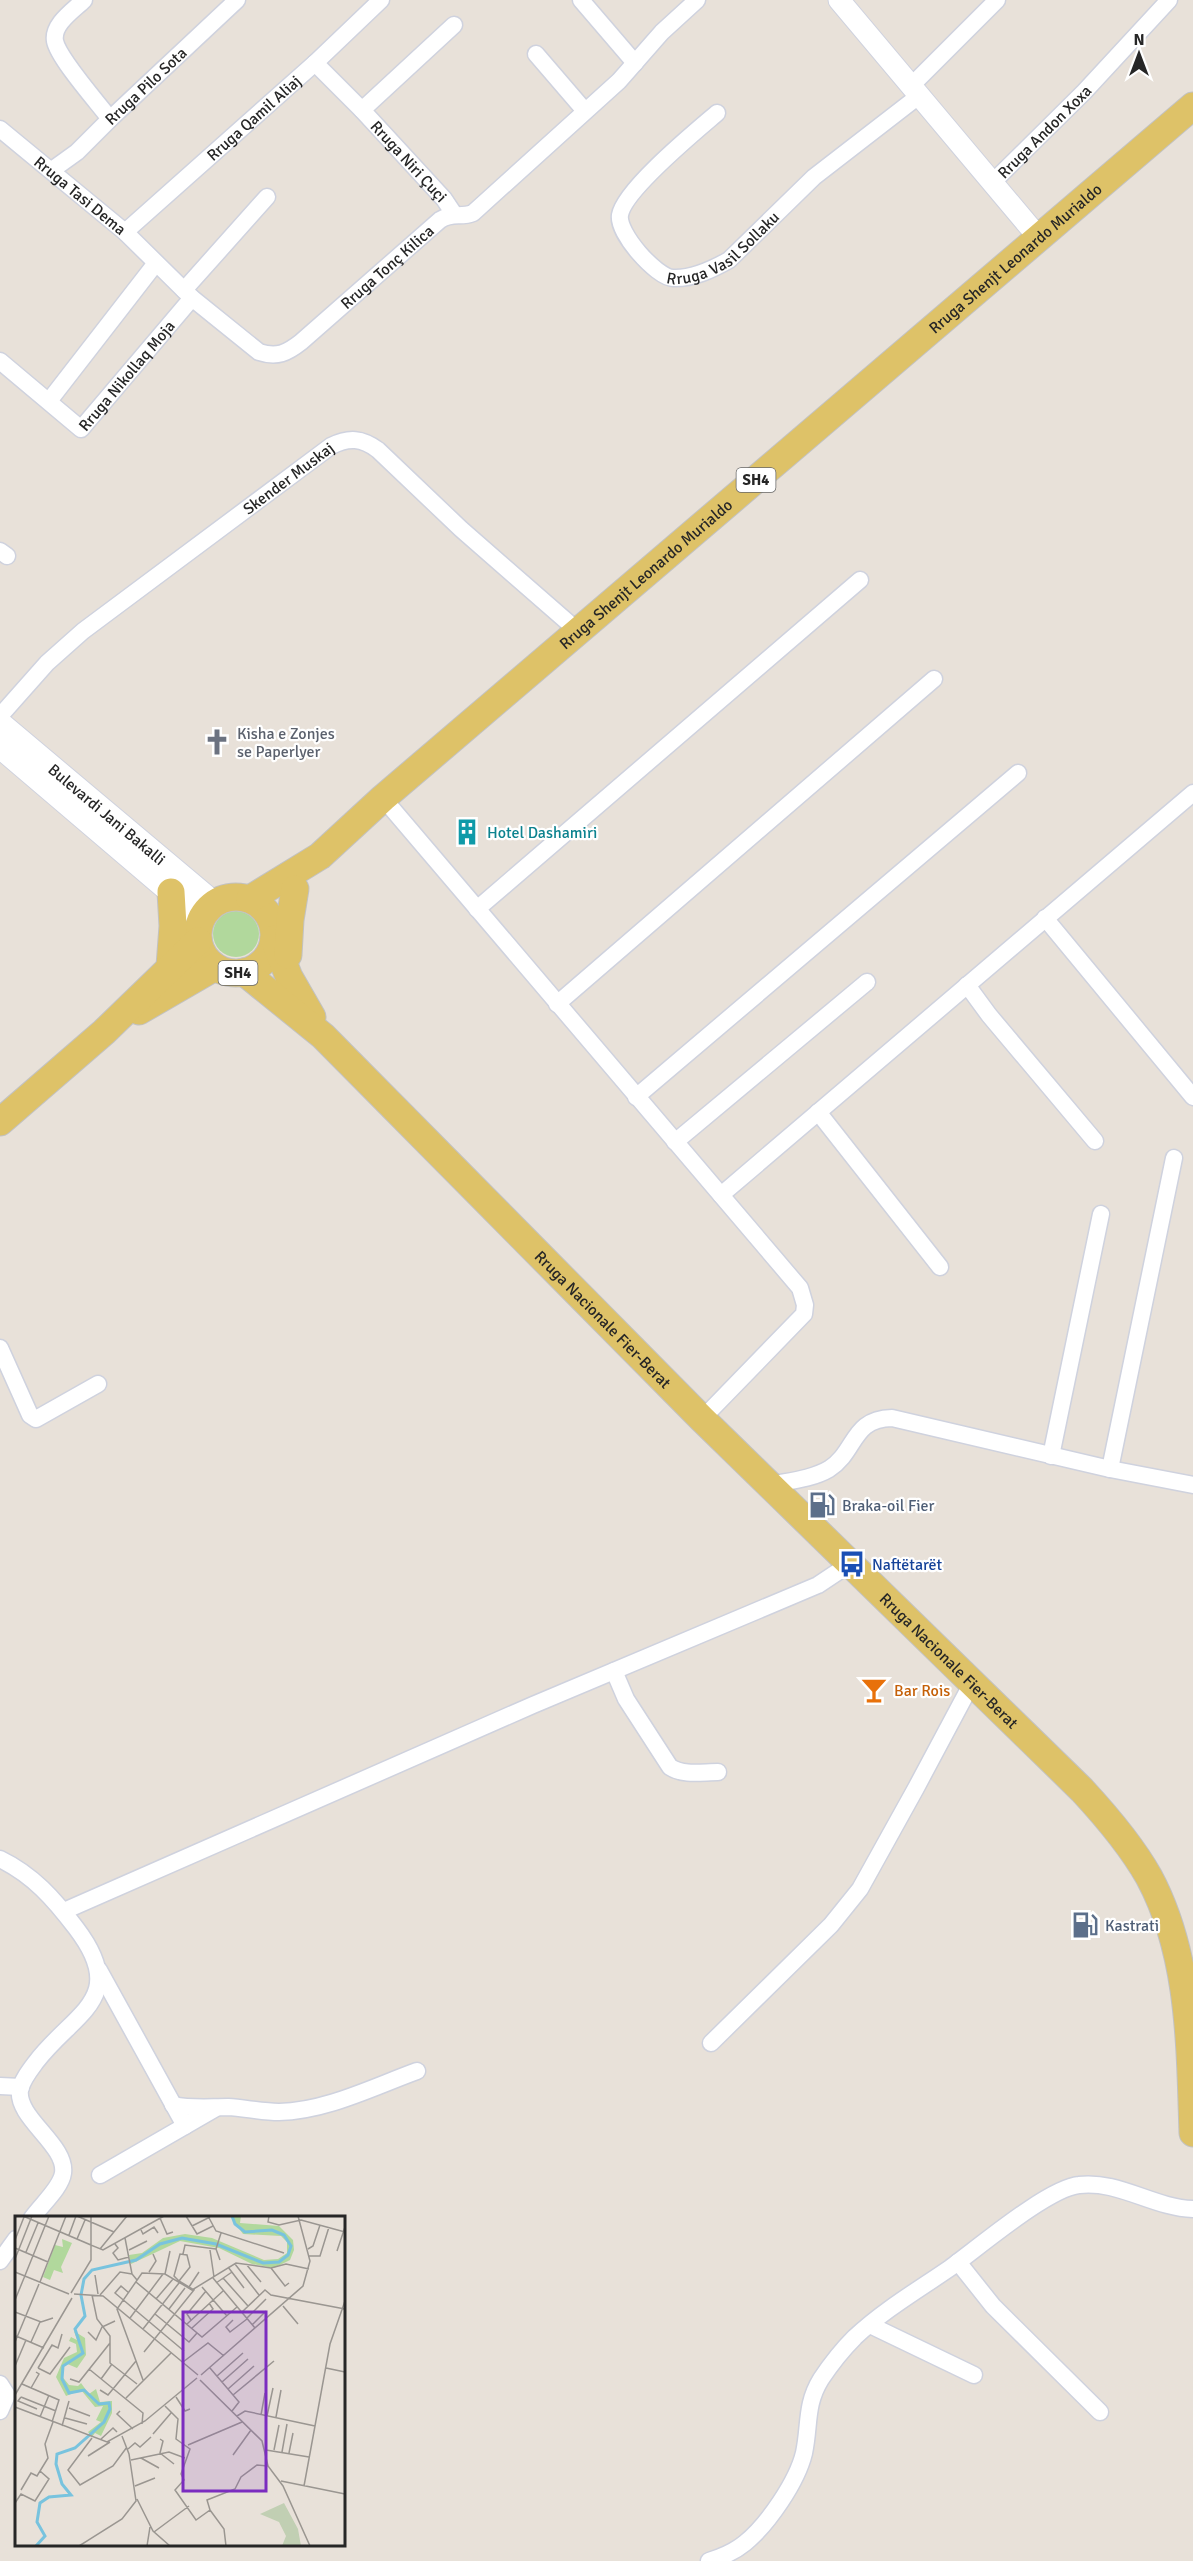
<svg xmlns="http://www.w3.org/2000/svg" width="1193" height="2561" font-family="Signika,sans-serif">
<rect width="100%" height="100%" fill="#e8e1d9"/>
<circle fill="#b1d89c" cx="236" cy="934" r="23"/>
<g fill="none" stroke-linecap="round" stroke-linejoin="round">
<g stroke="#cfd2de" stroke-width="19">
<g id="minor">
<path d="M84 0C74 10 52 24 55 41 58 58 98 103 110 119"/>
<path d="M581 0 635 63"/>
<path d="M536 54 585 111"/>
<path id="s1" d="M315 63 362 110 444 199 454 214"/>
<path d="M912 85 997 0"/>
<path d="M362 110 454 25"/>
<path id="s2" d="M717 113C696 131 624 190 620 215 617 233 656 277 673 278 693 279 713 269 729 260L814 177 920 95"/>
<path id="s3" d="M0 129 125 232 192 298 259 352C277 358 287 353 301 342L440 220C452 212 461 218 473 213L619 81 662 32 697 0"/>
<path id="s4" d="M52 170 77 152 110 119 237 0"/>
<path id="s5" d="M993 182 1084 92 1169 0"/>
<path id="s6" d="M125 232 315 63 381 0"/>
<path d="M184 290 267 197"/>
<path id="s7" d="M0 361 81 429 192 298"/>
<path d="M49 401 156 263"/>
<path d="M0 551 7 556"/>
<path id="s8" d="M0 716 47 663 83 631 331 446C349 437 362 438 378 450L461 529 579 632"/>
<path d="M383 798 800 1288 805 1305 804 1314 702 1419"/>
<path d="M477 909 860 580"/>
<path d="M1045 918 1193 1097"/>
<path d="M967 985 989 1015 1095 1141"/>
<path d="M557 1004 934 679"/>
<path d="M636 1097 1018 773"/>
<path d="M818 1112 940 1267"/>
<path d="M675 1142 867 982"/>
<path d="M721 1195 1193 793"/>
<path d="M0 1348 30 1415 36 1419 98 1384"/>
<path d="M1051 1456 1101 1214"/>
<path d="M1110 1469 1174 1158"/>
<path d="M770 1485C789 1481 812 1479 829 1469 857 1451 851 1419 892 1418L1110 1469 1193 1485"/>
<path d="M614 1671 626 1699 670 1767C684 1776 702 1772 718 1772"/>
<path d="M0 1859C33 1875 54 1899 76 1928 130 1999 74 2012 36 2062 30 2070 22 2080 20 2090 16 2118 67 2145 63 2173 61 2188 41 2205 32 2218"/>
<path d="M64 1911 533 1705 818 1585 839 1571 847 1561"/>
<path d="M99 1970 185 2126"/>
<path d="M711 2043 831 1925 860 1889 916 1788 972 1683"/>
<path d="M0 2086 21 2087"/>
<path d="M173 2105C192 2109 209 2107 228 2107 245 2108 262 2112 279 2112 326 2111 373 2087 417 2071"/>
<path d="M100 2175 216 2108"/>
<path d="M0 2261 16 2239"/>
<path d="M958 2262 993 2306 1100 2412"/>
<path d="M870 2325 974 2375"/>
<path d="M0 2384 7 2395 0 2411"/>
<path d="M709 2561C722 2557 734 2552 745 2543 768 2524 797 2482 804 2453 810 2425 805 2405 821 2379 831 2364 842 2350 855 2337 884 2310 918 2290 950 2268 978 2248 1048 2188 1079 2185 1118 2180 1154 2208 1193 2209"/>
</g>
</g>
<g stroke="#cfd2de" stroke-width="23">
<path id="tertiary" d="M839 0 1039 238"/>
</g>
<g stroke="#cfd2de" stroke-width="26">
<g id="secondary">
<path id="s9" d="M0 724 214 904"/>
<path d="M0 746 202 918"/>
</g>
</g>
<g stroke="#c2c2c2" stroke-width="29">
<g id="primary">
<circle cx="236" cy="935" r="38"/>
<path id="s10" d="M250 899 320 856 383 798 1193 106"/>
<path d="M274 939 289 977 312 1017"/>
<path d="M288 955 290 920 295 889"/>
<path d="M170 966 173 926 171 892"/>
<path id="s11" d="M244 972 323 1036 702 1419 1082 1790C1107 1817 1131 1845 1149 1877 1191 1955 1190 2047 1193 2133"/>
<path d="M139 1011 215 967"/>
<path d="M0 1122 104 1032 198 941"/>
</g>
</g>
<use href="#minor" stroke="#fff" stroke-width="16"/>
<use href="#tertiary" stroke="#fff" stroke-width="21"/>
<use href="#secondary" stroke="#fff" stroke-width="24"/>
<use href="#primary" stroke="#dec268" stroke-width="27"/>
</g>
<defs>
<g id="church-bare" transform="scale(2.07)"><path d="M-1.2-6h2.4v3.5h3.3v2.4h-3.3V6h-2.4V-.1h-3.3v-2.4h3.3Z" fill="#6b7280" stroke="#fff" stroke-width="2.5" paint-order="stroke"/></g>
<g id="building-bare" transform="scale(2.07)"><path d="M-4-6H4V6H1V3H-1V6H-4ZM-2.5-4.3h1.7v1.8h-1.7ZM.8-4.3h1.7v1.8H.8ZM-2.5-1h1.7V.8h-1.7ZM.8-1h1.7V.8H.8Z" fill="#0f9aa8" stroke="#fff" stroke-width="2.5" paint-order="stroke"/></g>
<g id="fuel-bare" transform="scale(2.07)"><path d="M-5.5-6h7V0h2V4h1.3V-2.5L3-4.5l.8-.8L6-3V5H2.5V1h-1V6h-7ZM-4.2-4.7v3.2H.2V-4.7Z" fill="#5c6f8a" stroke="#fff" stroke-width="2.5" paint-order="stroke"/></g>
<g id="bus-bare" transform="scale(2.07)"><path d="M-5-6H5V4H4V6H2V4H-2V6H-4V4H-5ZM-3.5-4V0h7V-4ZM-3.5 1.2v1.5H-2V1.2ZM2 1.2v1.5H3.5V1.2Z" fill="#1a4fb4" stroke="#fff" stroke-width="2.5" paint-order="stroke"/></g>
<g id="bar-bare" transform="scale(2.07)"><path d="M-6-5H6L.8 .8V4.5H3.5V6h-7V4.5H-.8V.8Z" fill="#e8710a" stroke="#fff" stroke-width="2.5" paint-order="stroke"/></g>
</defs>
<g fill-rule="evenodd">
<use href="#church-bare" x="217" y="742"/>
<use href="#building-bare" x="467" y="832"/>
<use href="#fuel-bare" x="822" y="1505"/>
<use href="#bus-bare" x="852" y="1564"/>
<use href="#bar-bare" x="874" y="1690"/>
<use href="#fuel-bare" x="1085" y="1925"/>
</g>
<g text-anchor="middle" stroke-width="4.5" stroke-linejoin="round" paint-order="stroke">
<g fill="#fff" stroke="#676767" stroke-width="1.5">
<rect x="736.5" y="468" width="39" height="24" rx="4.5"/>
<rect x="218.5" y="961" width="39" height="24" rx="4.5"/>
</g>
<g font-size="15" font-weight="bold" fill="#262626">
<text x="756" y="485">SH4</text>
<text x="238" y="978">SH4</text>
</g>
<g font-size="16" fill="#262626" stroke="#fff">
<text dy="6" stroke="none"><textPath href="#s4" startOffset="126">Rruga Pilo Sota</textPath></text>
<text dy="6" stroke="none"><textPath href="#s6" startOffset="172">Rruga Qamil Aliaj</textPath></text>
<text dy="6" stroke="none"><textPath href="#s5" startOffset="72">Rruga Andon Xoxa</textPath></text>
<text dy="6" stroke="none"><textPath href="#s1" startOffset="136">Rruga Niri Çuçi</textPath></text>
<text dy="6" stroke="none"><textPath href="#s3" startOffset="104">Rruga Tasi Dema</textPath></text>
<text dy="6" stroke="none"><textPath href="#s2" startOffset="288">Rruga Vasil Sollaku</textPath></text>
<text dy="6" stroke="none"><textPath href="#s10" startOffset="999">Rruga Shenjt Leonardo Murialdo</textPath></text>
<text dy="6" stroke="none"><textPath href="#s3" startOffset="502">Rruga Tonç Kilica</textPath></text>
<text dy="6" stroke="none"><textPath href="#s7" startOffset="176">Rruga Nikollaq Moja</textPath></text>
<text dy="6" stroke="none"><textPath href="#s8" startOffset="375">Skender Muskaj</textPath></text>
<text dy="6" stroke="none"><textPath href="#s10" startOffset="513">Rruga Shenjt Leonardo Murialdo</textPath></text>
<text dy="6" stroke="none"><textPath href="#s9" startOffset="140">Bulevardi Jani Bakalli</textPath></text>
<text dy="6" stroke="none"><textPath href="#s11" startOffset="500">Rruga Nacionale Fier-Berat</textPath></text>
<text dy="6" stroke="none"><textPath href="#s11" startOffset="986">Rruga Nacionale Fier-Berat</textPath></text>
</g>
<g font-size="16" fill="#5b616d" stroke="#fff" text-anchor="start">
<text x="237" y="739">Kisha e Zonjes<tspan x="237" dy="18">se Paperlyer</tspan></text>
</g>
<g font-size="16" fill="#0d838f" stroke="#fff" text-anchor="start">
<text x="487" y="838">Hotel Dashamiri</text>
</g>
<g font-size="16" fill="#4e5e75" stroke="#fff" text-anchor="start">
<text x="842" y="1511">Braka-oil Fier</text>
<text x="1105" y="1931">Kastrati</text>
</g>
<g font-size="16" fill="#164399" stroke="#fff" text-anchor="start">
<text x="872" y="1570">Naftëtarët</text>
</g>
<g font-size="16" fill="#c56008" stroke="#fff" text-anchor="start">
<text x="894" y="1696">Bar Rois</text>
</g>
</g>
<g transform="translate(15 2216)">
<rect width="330" height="330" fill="#e8e1d9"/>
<path d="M215 0H226L225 7 264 10 278 24 279 34 275 44 259 52 237 48 204 32 165 25 116 48 114 39 127 37 148 22 170 18 197 22 249 44 263 43 272 37V26L266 20 228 18ZM47 23 57 27 46 51 48 57 39 54 35 64 28 61 40 29 48 31ZM59 115 70 122 71 139 62 152 50 147 46 159 54 169 63 170 66 167 74 178 81 173 85 186 97 185V197L86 220 80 217 77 221 73 216 86 206 81 204 88 190 80 191 66 174 51 180 41 161 49 142 62 136 61 128 54 125 56 121 62 124Z" fill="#b1d89c"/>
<path d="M269 287 283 313 286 330H267L271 320 264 306 245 298Z" fill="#c1cfb3"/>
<path fill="none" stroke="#78c3de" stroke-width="3" d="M21 330 30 320 22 306 25 287 34 281 56 279 47 268 41 248 42 238 60 232 89 206 95 193 94 187 84 188 69 174 54 177 47 163 48 150 68 137 60 113 70 100 66 79 69 63 77 54 121 44 145 28 167 22 201 28 248 47 264 46 273 39 276 30 269 19 257 14 230 16 220 8 217 0"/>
<path fill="none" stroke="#9a9691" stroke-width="1.5" d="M8 0 76 29V0M62 0 99 16M171 0 182 18 198 10M193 0 201 15 269 37M254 0 253 6 264 9 286 4 330 16M145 2 152 18 158 16M177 10 195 1M126 14 128 18 139 11 143 17M54 19 61 0M110 22 117 58 122 64M62 23 70 4M0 24 9 1M100 28 103 32 98 37 103 44 114 41M0 32 33 46M85 33 112 0M293 33 298 30 305 9M114 34 132 25M195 34 199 61M322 35 330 11M11 36 23 7M168 38 170 29 201 33M294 40H305L314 11M0 43 17 0M205 44 201 33 206 17M220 48 244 79M231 48 246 66M213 51 229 72M256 52 270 70 274 67M0 56 54 78M134 56 141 45 138 38M150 58 155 35M80 59 83 78M9 62 34 0M198 62 240 112M208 62 233 90M25 66 51 0M121 66 187 121 222 91M201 67 217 56M174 71 184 56M187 71 212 100M56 77 76 44V29L88 34 149 0M114 77 106 70 100 77 169 135M59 78 88 80 183 159M77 79 82 103 95 120V147L122 168M85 79 105 56 117 58M141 83 158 63M0 84 9 62M268 90 283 108M154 93 170 72M0 96 26 106 38 102M227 96 250 74 256 79 330 93M140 98 174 126 182 117M115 102 148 58M232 102 251 83M176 104 172 98 191 75M218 104 211 111 215 116 232 103M172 108 208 75M237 109 251 95M177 112 198 93 194 87M128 113 164 67M73 116 81 124 87 111 100 105M1 120 29 132M0 126 24 68M16 126 25 106M129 136 179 74 164 65 159 60 165 38 172 39 175 51 164 65M168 146 193 127 209 140M0 150 11 124M23 152 37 129 43 132 47 118M23 152 35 158 55 131M195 152 224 186 217 195M311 152 330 156M74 153 128 197 127 208M186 159 288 70 295 45 283 0M202 160 228 137M55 163 64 166 95 127M86 163 97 148M128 164 102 93 127 57 150 58 177 74 221 47 256 52 271 48 294 53M185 164 247 225 253 250 268 270 295 330M207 166 233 143M7 168 44 184 37 206M16 172 24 158 21 156M213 173 239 150M85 174 93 179 121 145M0 179 57 82M218 179 259 145M6 181 41 195M6 181 3 185 22 193M161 181 170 195 175 193M111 182 156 137M150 190 163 203 161 223 175 233 166 258 169 264 160 274 181 304 195 294 192 284 220 273 226 261 242 249 253 250M0 191 92 226 130 205 182 162M54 192 75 200M105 195 102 198 118 213M246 199 250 177M222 200 230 195 300 210M252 200 258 172M25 201 34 179M261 201 266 174M50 202 72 208M47 210 54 185M138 218 156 197M77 222 53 254 65 269 98 250 112 231M145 223 148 225 145 237 159 248M85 224 98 212 102 216M173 229 227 206M113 233 120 227 125 231 136 221M251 234 294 241M259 234 264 209M267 236 272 208M274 237 278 217M218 239 236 214M73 240 95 226M126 242 144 252M116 244 154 236 170 242M266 265 330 278M120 270 140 262M289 270 315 128 330 85M6 274 16 257 22 260 33 242 30 228 38 206M122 283 138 315 155 330M0 287 6 278 20 285 34 263 25 255M195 294 209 313 211 330M139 316 174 290M64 330 107 303 121 285 114 238 107 220M132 330 135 311"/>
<path fill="#7b2cbf" fill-opacity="0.15" stroke="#7b2cbf" stroke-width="3" d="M168 96H251V275H168Z"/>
<rect width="330" height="330" fill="none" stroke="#262626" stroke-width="3"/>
</g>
<g transform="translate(1139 54)" stroke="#ffffff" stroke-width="4.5" paint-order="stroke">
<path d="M0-4.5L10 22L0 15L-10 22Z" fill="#262626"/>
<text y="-9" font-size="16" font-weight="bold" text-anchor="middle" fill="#262626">N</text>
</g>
</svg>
